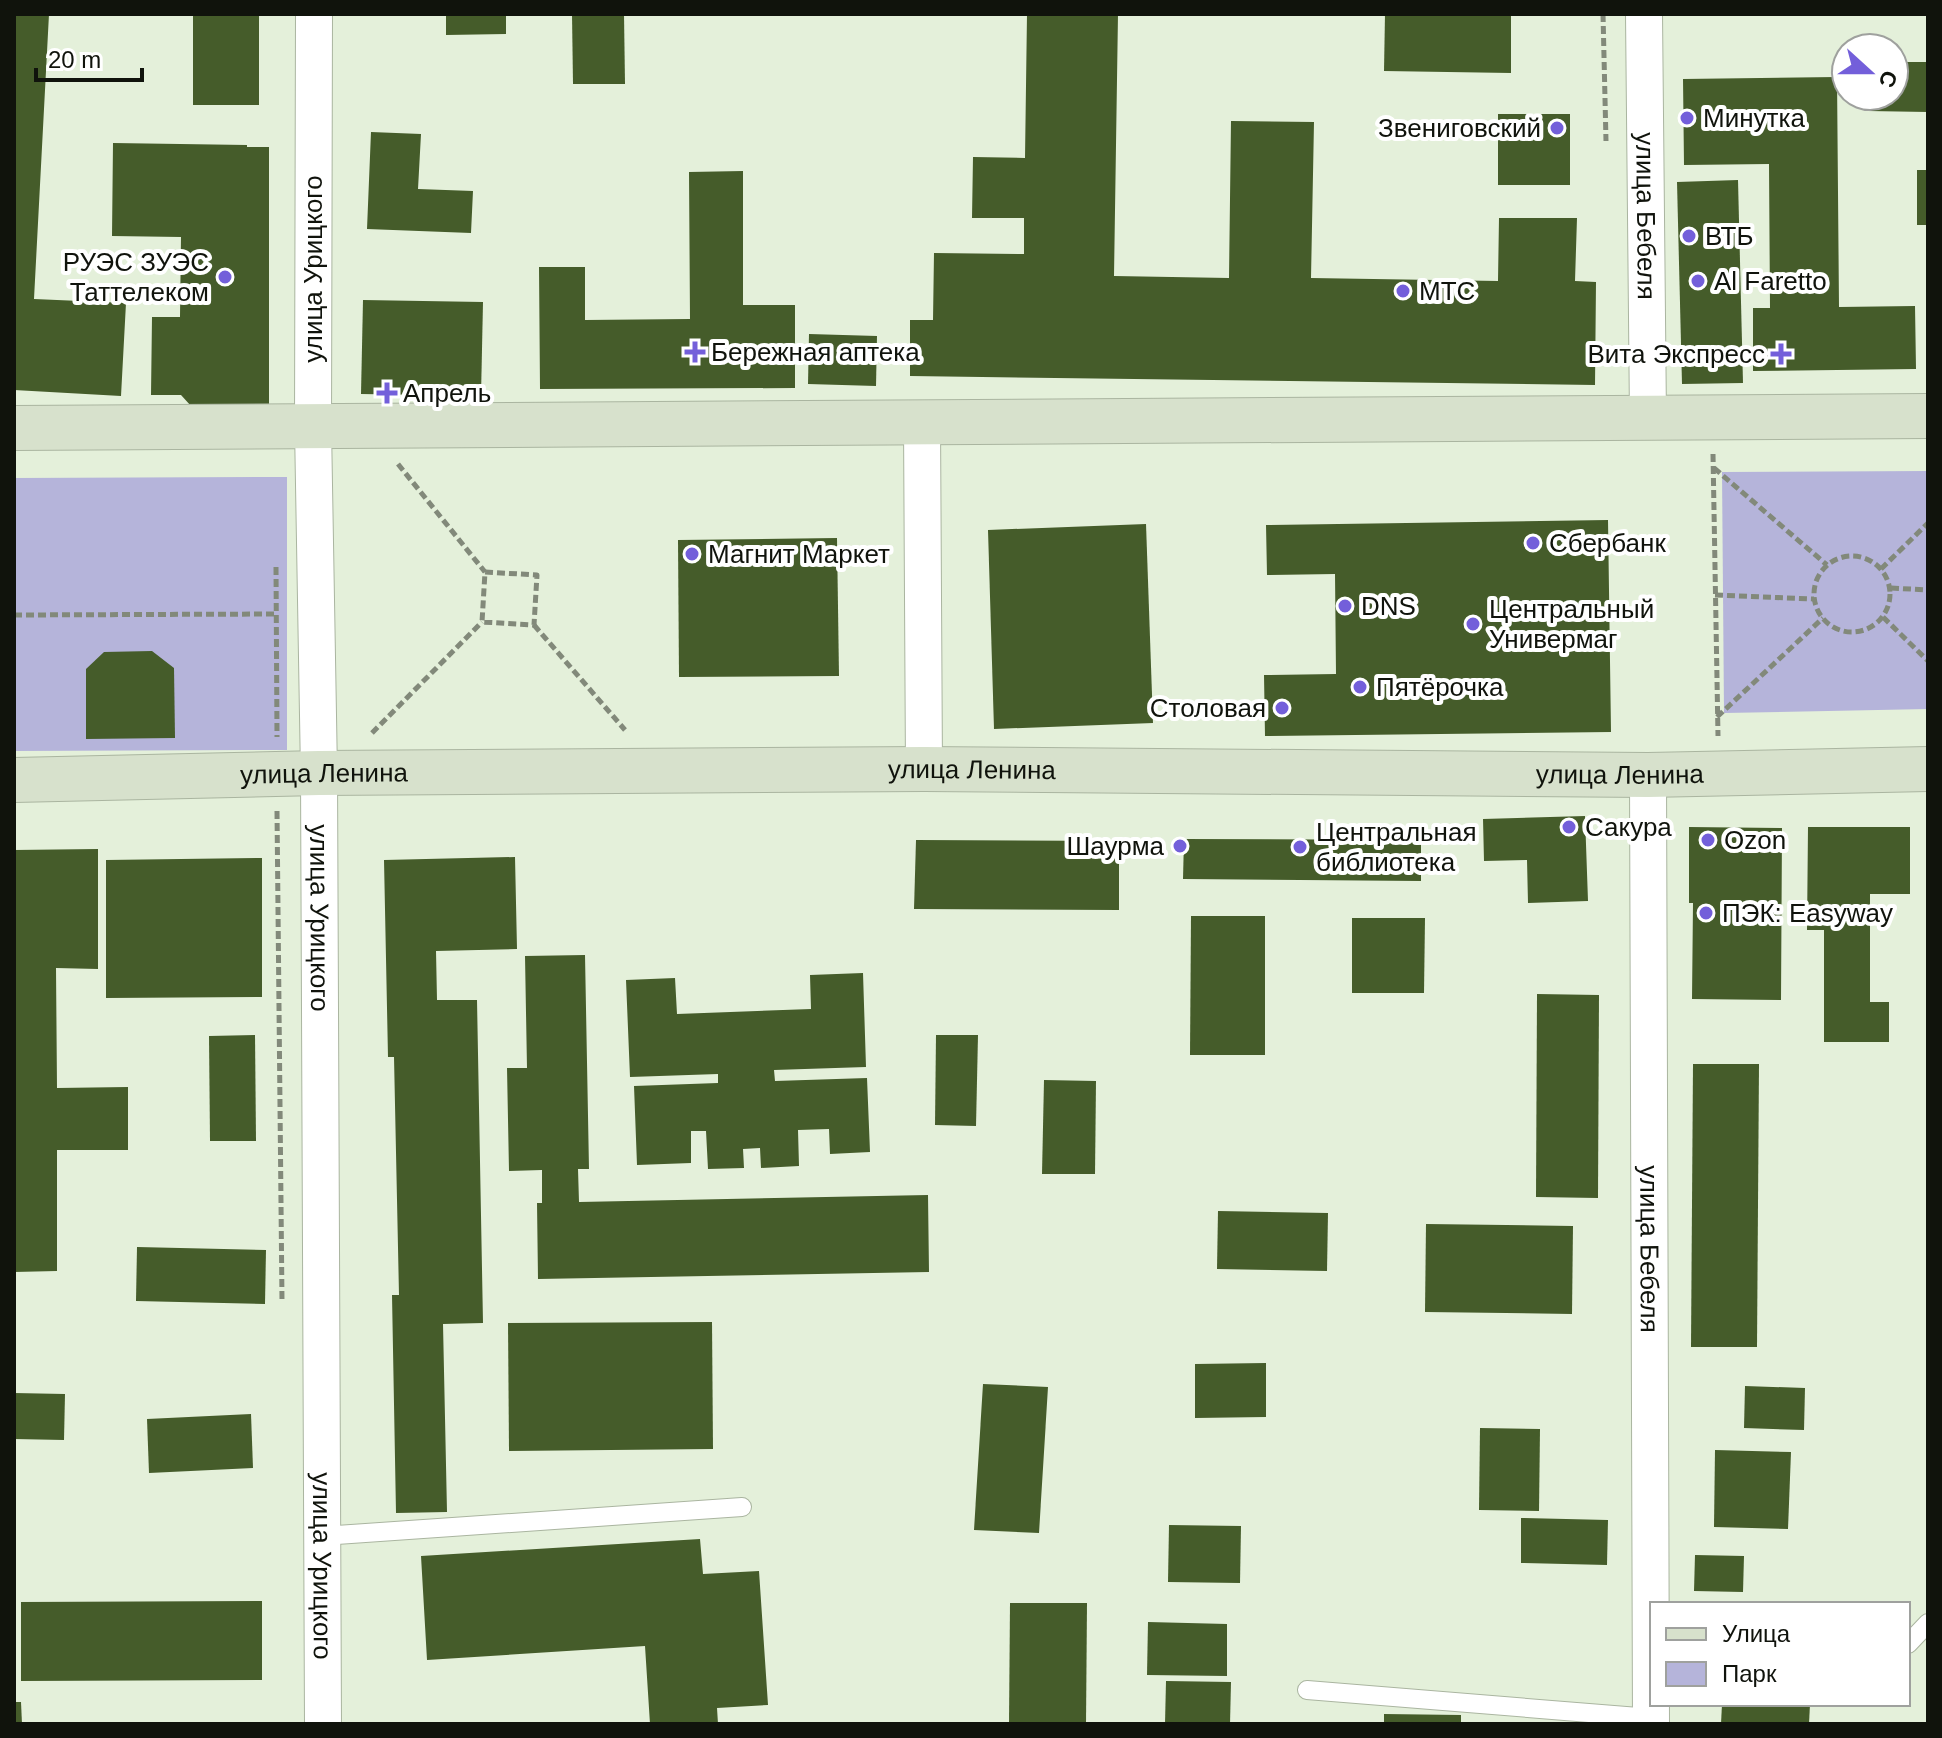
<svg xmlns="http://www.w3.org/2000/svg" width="1942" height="1738" font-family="Helvetica,sans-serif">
<rect width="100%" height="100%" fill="#e4f0da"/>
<g fill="#b5b4da">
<path d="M1928 471V709L1724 713 1722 472Z"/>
<path d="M287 477V750L14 751V478Z"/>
</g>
<g fill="#455c2a">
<path d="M14 14H49L34 299 126 303 121 396 14 390Z"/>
<rect x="193" y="14" width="66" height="91"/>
<path d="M446 14H506V34L446 35Z"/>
<path d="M572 14H624L625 84H573Z"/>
<path d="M1027 14H1118L1114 276 1229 278 1231 121 1314 122 1311 278 1498 281 1499 218H1577L1575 281 1596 282 1595 385 910 376V320H933L934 253 1024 254V218H972L973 157 1025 158Z"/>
<path d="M1385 14H1511V73L1384 71Z"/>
<path d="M1894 62H1928V112L1868 111V96H1894Z"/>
<path d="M1837 77 1839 307 1915 306 1916 369 1753 371V308H1770L1769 164 1684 165 1683 79Z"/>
<rect x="1498" y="114" width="72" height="71"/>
<path d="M371 132 421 134 418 189 473 191 471 233 367 229Z"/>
<path d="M113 143 247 145V147H269V406H191L181 395H151L152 317H180L181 237 112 236Z"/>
<rect x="1917" y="170" width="11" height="55"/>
<path d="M743 171V305H795V388L540 389 539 267H585V320L690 319 689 172Z"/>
<path d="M1738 180 1743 383 1682 384 1677 182Z"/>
<path d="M363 300 483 302 481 396 361 394Z"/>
<path d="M809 334 877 336 876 386 808 384Z"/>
<path d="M1608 520 1611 732 1265 736 1264 675 1336 674 1335 574 1267 575 1266 525Z"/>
<path d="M1146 524 1153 723 994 729 988 530Z"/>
<path d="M837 538 839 676 679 677 678 540Z"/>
<path d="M152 651 174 668 175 738 86 739V669L104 652Z"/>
<path d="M1585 816 1588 901 1528 903 1527 860 1484 861 1483 819Z"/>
<path d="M1689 827 1782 828 1781 1000 1692 999 1693 903H1689Z"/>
<path d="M1808 827H1910V894H1870V1002H1889V1042H1824V930H1807Z"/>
<path d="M1184 839 1421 840V881L1183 879Z"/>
<path d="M916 840 1119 841V910L914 909Z"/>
<path d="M98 849V969L56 968 57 1088 128 1087V1150H57V1271L14 1272V850Z"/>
<path d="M515 857 517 949 436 951 437 1000H477L483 1323 443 1324 447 1512 396 1513 392 1295H399L394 1057H388L384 860Z"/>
<path d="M262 858V997L106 998V860Z"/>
<path d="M1191 916H1265V1055H1190Z"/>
<path d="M1352 918H1425L1424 993H1352Z"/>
<path d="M585 955 589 1169H578L579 1202 928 1195 929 1272 538 1279 537 1203H542V1170L509 1171 507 1068H527L525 956Z"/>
<path d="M863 973 866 1067 774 1070 775 1081 867 1078 870 1152 830 1154 829 1129 798 1130 799 1166 761 1168 760 1148 743 1149 744 1168 708 1169 706 1131H691V1163L637 1165 634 1086 718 1083V1074L630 1077 626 980 675 978 677 1014 811 1009 810 975Z"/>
<path d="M1537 994 1599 995 1598 1198 1536 1197Z"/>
<path d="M255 1035 256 1141H210L209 1036Z"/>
<path d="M936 1035H978L976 1126 935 1125Z"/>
<path d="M1693 1064H1759L1757 1347H1691Z"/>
<path d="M1044 1080 1096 1081 1095 1174H1042Z"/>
<path d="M1218 1211 1328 1213 1327 1271 1217 1269Z"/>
<path d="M1426 1224 1573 1226 1572 1314 1425 1312Z"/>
<path d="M137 1247 266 1250 265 1304 136 1301Z"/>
<path d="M712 1322 713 1449 509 1451 508 1323Z"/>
<path d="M1266 1363V1417L1195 1418V1364Z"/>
<path d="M983 1384 1048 1387 1039 1533 974 1530Z"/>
<path d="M1745 1386 1805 1388 1804 1430 1744 1428Z"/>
<path d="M14 1393 65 1394 64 1440 14 1439Z"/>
<path d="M251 1414 253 1468 149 1473 147 1419Z"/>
<path d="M1480 1428 1540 1429 1539 1511 1479 1510Z"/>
<path d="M1715 1450 1791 1452 1788 1529 1714 1527Z"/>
<path d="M1521 1518 1608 1520 1607 1565 1521 1563Z"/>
<path d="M1169 1525 1241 1526 1240 1583 1168 1582Z"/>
<path d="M700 1539 703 1574 759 1571 768 1705 717 1708 718 1724H650L645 1646 427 1660 421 1556Z"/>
<path d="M1695 1555 1744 1556 1743 1592 1694 1591Z"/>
<path d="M262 1601V1680L21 1681V1602Z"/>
<path d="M1010 1603H1087L1086 1724H1009Z"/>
<path d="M1148 1622 1227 1624V1676L1147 1675Z"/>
<path d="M1166 1681 1231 1682 1230 1724H1165Z"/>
<path d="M14 1702H21L22 1724H14Z"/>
<path d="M1722 1704H1810L1809 1724H1721Z"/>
<path d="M1384 1714 1461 1715V1724H1384Z"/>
</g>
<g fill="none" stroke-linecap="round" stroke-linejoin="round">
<g stroke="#aab5a0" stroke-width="20">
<g id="lane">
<path d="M322 1536 742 1507"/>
<path d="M1908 1644 1928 1623"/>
<path d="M1307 1690 1651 1718"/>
</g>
</g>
<g stroke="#aab5a0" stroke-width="38">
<g id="street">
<path id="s1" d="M314 14 313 427 319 773 323 1724"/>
<path id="s2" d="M1644 14 1648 418"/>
<path d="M922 423 924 769"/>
<path id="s3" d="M1648 775 1651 1724"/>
</g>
</g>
<g stroke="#aab5a0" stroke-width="46">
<g id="secondary">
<path d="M14 428 1928 416"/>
<path id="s4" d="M14 780 319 773 924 769 1648 775 1928 769"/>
</g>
</g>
<g stroke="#82897a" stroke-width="5" stroke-dasharray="8 4" stroke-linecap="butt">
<path d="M1603 14 1606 141"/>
<path d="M1713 454 1718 736"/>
<path d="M398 464 485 572"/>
<path d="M1714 468 1827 565"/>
<circle cx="1852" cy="594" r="38"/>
<path d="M276 567 277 737"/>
<path d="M1881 569 1928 523"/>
<path d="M485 572 537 575 534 625 482 622Z"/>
<path d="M1891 588 1928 590"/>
<path d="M1715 595 1814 599"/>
<path d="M14 615 275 614"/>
<path d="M1883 617 1928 661"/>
<path d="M534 625 625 730"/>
<path d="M1717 717 1823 618"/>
<path d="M372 733 482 622"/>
<path d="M277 811 282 1301"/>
</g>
<use href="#lane" stroke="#fff" stroke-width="18"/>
<use href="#street" stroke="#fff" stroke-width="36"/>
<use href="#secondary" stroke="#d7e1cc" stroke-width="44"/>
</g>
<g fill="#735fda" stroke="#fff" stroke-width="3">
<circle cx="1687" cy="118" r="8"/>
<circle cx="1557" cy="128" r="8"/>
<circle cx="1689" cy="236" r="8"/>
<circle cx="225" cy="277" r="8"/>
<circle cx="1698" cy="281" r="8"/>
<circle cx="1403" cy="291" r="8"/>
<path d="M691 340h8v8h8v8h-8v8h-8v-8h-8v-8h8z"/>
<path d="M1777 342h8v8h8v8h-8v8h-8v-8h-8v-8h8z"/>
<path d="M383 381h8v8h8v8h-8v8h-8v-8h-8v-8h8z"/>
<circle cx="1533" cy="543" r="8"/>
<circle cx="692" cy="554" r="8"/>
<circle cx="1345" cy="606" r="8"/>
<circle cx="1473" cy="624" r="8"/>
<circle cx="1360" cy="687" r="8"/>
<circle cx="1282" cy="708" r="8"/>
<circle cx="1569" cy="827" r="8"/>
<circle cx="1708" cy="840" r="8"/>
<circle cx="1180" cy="846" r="8"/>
<circle cx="1300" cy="847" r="8"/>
<circle cx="1706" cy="913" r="8"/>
</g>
<g text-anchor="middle" stroke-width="8" stroke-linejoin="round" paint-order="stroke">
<g font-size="26" fill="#10130c" stroke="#fff" text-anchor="start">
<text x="1703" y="127">Минутка</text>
<text x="1541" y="137" text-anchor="end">Звениговский</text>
<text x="1705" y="245">ВТБ</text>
<text x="209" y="271" text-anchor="end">РУЭС ЗУЭС<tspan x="209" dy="30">Таттелеком</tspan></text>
<text x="1714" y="290">Al Faretto</text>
<text x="1419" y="300">МТС</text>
<text x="711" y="361">Бережная аптека</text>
<text x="1765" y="363" text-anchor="end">Вита Экспресс</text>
<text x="403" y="402">Апрель</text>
<text x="1549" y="552">Сбербанк</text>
<text x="708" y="563">Магнит Маркет</text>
<text x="1361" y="615">DNS</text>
<text x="1489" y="618">Центральный<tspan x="1489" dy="30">Универмаг</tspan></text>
<text x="1376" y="696">Пятёрочка</text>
<text x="1266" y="717" text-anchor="end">Столовая</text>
<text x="1585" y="836">Сакура</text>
<text x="1316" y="841">Центральная<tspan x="1316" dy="30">библиотека</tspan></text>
<text x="1724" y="849">Ozon</text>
<text x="1164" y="855" text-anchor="end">Шаурма</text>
<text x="1722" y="922">ПЭК: Easyway</text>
</g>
<g font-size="26" fill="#10130c" stroke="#fff">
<text dy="9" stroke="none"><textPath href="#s2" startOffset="202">улица Бебеля</textPath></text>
<text transform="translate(313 269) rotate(-90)" y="9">улица Урицкого</text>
<text dy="9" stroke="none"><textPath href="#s4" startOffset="958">улица Ленина</textPath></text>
<text dy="9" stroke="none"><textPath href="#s4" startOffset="310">улица Ленина</textPath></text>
<text dy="9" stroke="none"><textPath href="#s4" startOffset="1606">улица Ленина</textPath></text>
<text dy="9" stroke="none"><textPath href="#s1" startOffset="904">улица Урицкого</textPath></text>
<text dy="9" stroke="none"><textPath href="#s3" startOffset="474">улица Бебеля</textPath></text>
<text dy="9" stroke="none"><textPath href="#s1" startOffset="1552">улица Урицкого</textPath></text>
</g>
</g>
<rect width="1942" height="1738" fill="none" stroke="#10130c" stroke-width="32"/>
<rect x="1650" y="1602" width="260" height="104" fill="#ffffff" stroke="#9fa19e" stroke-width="2"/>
<rect x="1666" y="1628" width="40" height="12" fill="#d7e1cc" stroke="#9fa19e" stroke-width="2"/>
<text x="1722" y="1642" font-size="24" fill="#10130c">Улица</text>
<rect x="1666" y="1662" width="40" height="24" fill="#b5b4da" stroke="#9fa19e" stroke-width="2"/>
<text x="1722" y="1682" font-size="24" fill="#10130c">Парк</text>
<g transform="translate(1870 72) rotate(111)"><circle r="38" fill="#ffffff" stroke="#9fa19e" stroke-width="2"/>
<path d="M0-6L14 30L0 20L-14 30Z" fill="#735fda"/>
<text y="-12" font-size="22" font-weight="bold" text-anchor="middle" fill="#10130c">С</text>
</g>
<path d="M36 68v12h106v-12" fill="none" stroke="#10130c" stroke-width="4"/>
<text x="48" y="68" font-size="24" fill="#10130c" stroke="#ffffff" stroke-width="6" paint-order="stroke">20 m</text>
</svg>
